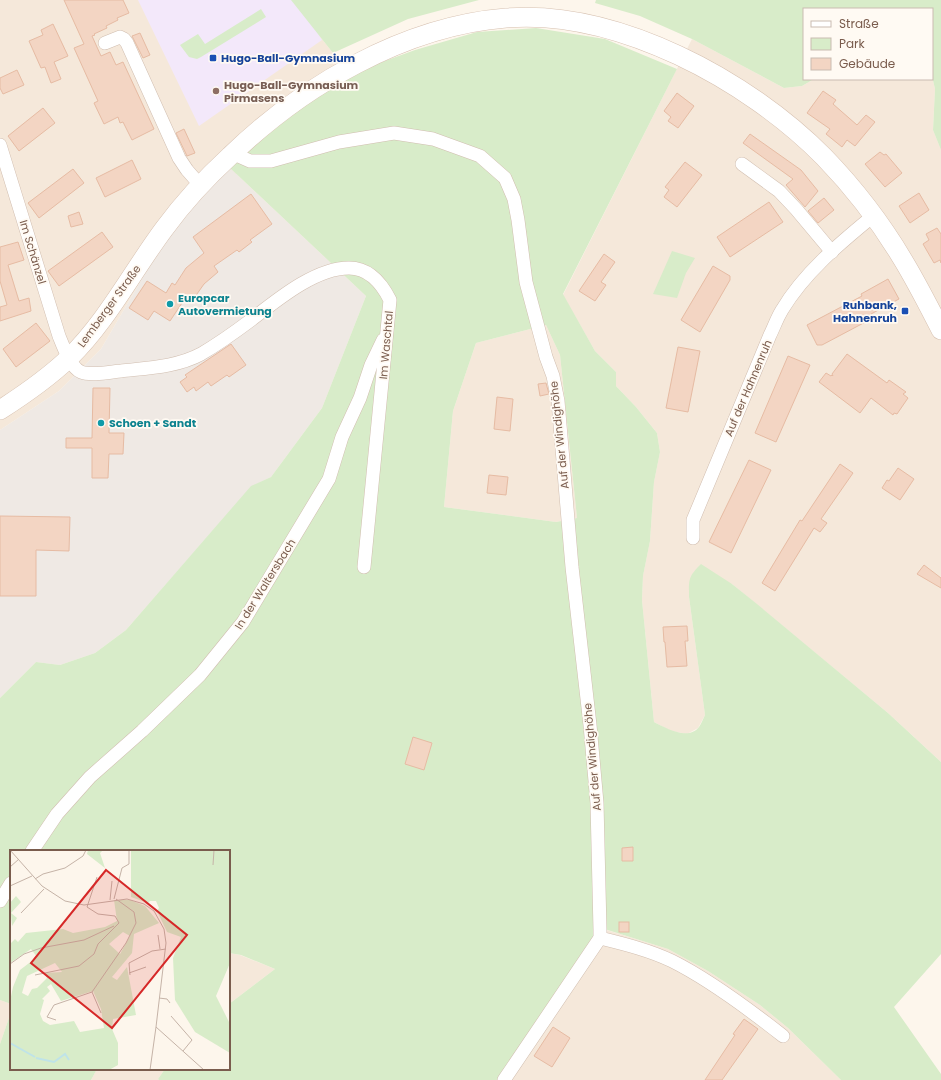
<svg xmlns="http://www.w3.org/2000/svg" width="941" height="1080" font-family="Poppins,sans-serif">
<rect width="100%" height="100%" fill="#fdf6ec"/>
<g fill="#f5e8da">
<path d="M0 0H291L333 53 341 77 164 241 101 349 59 391 0 430Z"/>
<path d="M692 39 784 88 802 86 814 79H932V76L935 89 933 130 941 150V762L888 713 732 584 689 597 705 715 698 728 687 734 671 731 654 722 642 600 643 576 650 541 654 482 660 452 657 433 636 407 616 386V372L595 351 563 295Z"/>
<path d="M546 325 560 355 577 518 556 522 444 507 453 411 476 343Z"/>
<path d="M594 926 668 949 708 971 760 1005 788 1028 841 1080H500Z"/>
<path d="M229 953 240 955 275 969 229 1004Z"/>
<path d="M0 1000 11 1004V1012L0 1044Z"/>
<path d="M97 1069H165L158 1079 159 1080H91Z"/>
</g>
<path fill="#efe9e4" d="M228 166 366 296 322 408 271 477 251 487 126 630 95 653 60 665 36 662 0 698V430L59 391 101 349 164 241Z"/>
<path fill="#f3e8fa" d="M138 0H298L322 40 199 126Z"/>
<g fill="#d8ecc9" fill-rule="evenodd">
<path d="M291 0H479L408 19 333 53Z"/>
<path d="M596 0H941V150L933 130 935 89 932 76V9H804V79H814L802 86 784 88 692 39 640 16 595 3Z"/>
<path d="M261 9 266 17 201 57 197 59 189 57 180 45 198 34 205 44Z"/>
<path d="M536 28 605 39 677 69 563 294 595 351 616 372V386L636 407 657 433 660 452 654 482 650 541 643 576 642 600 654 722C666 728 688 741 699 727 701 724 703 719 705 715L689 597C689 579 688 577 701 564L732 584 757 604 888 713 941 762V954L894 1007 941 1074V1080H841L788 1028 760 1005 708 971 668 949 595 926V937L500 1080H159L158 1079 165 1069H229V1004L275 969 241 955 229 953V851H11V1004L0 1000V698L36 662 60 665 95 653 126 630 251 486 271 477 322 408 366 296 228 166 341 77 415 50 477 32ZM546 325 560 355 577 518 556 522 444 507 453 411 476 343Z"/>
<path d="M672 251 695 258 686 273 677 298 653 294Z"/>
<path d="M11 1012V1069H97L91 1080H0V1044Z"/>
</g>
<g fill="#f3d5c3" stroke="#e6bba3">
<path d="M64 0H123L129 13 117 18 118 20 106 26 107 28 94 34 95 35 92 36 101 56 110 52 116 65 123 62 154 129 132 140 123 122 120 123 118 117 104 124 94 103 98 101 74 48 84 44Z"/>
<path d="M53 24 68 56 54 62 61 79 51 83 45 67 41 68 29 41 43 35 41 30Z"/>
<path d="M140 33 150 55 143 58 132 36Z"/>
<path d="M17 70 24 85 3 94 0 88V78Z"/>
<path d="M823 91 836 100 833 104 857 125 866 115 875 122 855 146 847 140 842 147 826 134 830 129 807 113Z"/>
<path d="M677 93 694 106 678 128 668 121 671 117 664 111Z"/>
<path d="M43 108 55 123 19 151 8 136Z"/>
<path d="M184 129 195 153 187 156 176 133Z"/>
<path d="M750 134 801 170 818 191 805 207 786 185 793 179 743 143Z"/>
<path d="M880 152 884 155 886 154 902 173 885 187 865 164Z"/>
<path d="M132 160 141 179 105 197 96 178Z"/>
<path d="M685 162 702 175 677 207 664 197 669 190 665 187Z"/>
<path d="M73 169 84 183 39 218 28 203Z"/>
<path d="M919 193 929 210 910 223 899 206Z"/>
<path d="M251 194 272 224 250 240 252 242 239 252 237 250 214 266 218 272 204 284 192 301 186 297 170 321 154 311 148 320 129 308 147 281 166 293 172 283 175 285 186 268 204 253 193 237Z"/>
<path d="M824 198 834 210 818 223 808 211Z"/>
<path d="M769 202 783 222 730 257 717 237Z"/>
<path d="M79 212 83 224 71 227 68 216Z"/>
<path d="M937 228 941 234V263L940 260 934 263 923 244 929 240 926 234Z"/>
<path d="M102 232 113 247 59 286 48 271Z"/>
<path d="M18 242 24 260 8 265 19 301 29 298 31 311 0 321V307L7 305 0 281V247Z"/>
<path d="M604 254 615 262 601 282 606 285 595 301 579 291Z"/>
<path d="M713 266 730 276V280L700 332 681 320Z"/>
<path d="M888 279 899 299 871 314 873 318 822 345H817L807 325 862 296 861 294Z"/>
<path d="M36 323 50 341 16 367 3 349Z"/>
<path d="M231 344 246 365 229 377 227 375 211 386 208 382 196 391 194 387 187 392 180 382 187 377 185 375Z"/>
<path d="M678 347 700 351 688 412 666 408Z"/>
<path d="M847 354 887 383 889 380 906 392 903 394 908 398 897 414 894 413 893 415 871 398 860 413 819 382 826 373 831 376 832 375 833 376 832 374Z"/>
<path d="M788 356 810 365 776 442 755 433Z"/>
<path d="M546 383 549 394 540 396 538 384Z"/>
<path d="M93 388H110L109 433H124L123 454H109L108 478H92V448H66V438H92Z"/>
<path d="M497 397 513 399 510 431 494 429Z"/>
<path d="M749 460 771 470 731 553 709 542Z"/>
<path d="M840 464 853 473 821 519 827 523 820 532 814 528 775 591 762 583 800 520 802 521Z"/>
<path d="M898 468 914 479 900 500 882 488 887 480 889 481Z"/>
<path d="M489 475 508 477 506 495 487 493Z"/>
<path d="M0 516 70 517 69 551 36 550V596H0Z"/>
<path d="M924 565 941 578V588L917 574Z"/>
<path d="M687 626 688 641H685L687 666 667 667 665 642H664L663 627Z"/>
<path d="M413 737 432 743 424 770 405 764Z"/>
<path d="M633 847V861H622V848Z"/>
<rect x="619" y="922" width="10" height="10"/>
<path d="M744 1019 758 1029 722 1080H705L735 1035 733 1034Z"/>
<path d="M553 1027 570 1038 552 1067 534 1056Z"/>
</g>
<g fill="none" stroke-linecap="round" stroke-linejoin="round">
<g stroke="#d1beb0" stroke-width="14">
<g id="minor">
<path d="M105 43 120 37 124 39 127 43 179 158 187 170 201 186"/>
<path d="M0 145 59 336C63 346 71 368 81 372 91 376 110 372 121 371 147 368 177 367 201 354 218 344 235 332 251 320 277 300 315 268 349 268 369 268 382 284 390 300L364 567"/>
<path d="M232 153 250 161H271L339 142 394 133 433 139 480 156 505 178 514 199 518 220 526 282 546 357 553 376 558 401 572 567 590 725 597 803 600 930V938L504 1080"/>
<path d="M742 164 779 191 796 209 832 252"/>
<path d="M693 538V520L770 335C774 327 777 318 782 310 804 273 840 243 873 216"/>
<path d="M32 851 57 814 90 777 142 731 200 675 243 622 329 479 342 437 360 398 371 365 383 340"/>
<path d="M0 901 11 883"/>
<path d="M600 938C624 944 649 950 672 961 710 980 750 1010 783 1036"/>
</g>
</g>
<g stroke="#d6c0b0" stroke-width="20">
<path id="secondary" d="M0 410C25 394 48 378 69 358 107 321 132 272 164 229 183 203 206 178 230 156 302 86 404 26 506 18 617 9 748 80 824 157 854 188 881 223 903 260 917 283 929 307 941 330"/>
</g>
<use href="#minor" stroke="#fff" stroke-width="13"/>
<use href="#secondary" stroke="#fff" stroke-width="19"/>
</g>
<g fill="#1a4fb4" stroke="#fffaf3" stroke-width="1.5">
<rect x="209" y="54" width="8" height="8" rx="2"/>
<rect x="901" y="307" width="8" height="8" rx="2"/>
</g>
<circle fill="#8d6e63" stroke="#fffaf3" stroke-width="1.5" cx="216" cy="91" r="4"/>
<g fill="#0f9aa8" stroke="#fffaf3" stroke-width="1.5">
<circle cx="170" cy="304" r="4"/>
<circle cx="101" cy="423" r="4"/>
</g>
<g text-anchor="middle" stroke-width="3.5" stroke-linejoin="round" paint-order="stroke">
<g font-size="11" font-weight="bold" fill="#164399" stroke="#fffaf3" text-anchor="start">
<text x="221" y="62">Hugo-Ball-Gymnasium</text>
<text x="897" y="309" text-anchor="end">Ruhbank,<tspan x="897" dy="13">Hahnenruh</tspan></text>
</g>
<g font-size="11" font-weight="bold" fill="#785e54" stroke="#fffaf3" text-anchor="start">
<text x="224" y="89">Hugo-Ball-Gymnasium<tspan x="224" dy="13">Pirmasens</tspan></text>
</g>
<g font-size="11" fill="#7a5c4d" stroke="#fffaf3">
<text transform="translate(33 252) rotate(73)" y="4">Im Schänzel</text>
<text transform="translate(109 306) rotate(-54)" y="4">Lemberger Straße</text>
<text transform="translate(386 345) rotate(-85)" y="4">Im Waschtal</text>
<text transform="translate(748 388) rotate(-67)" y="4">Auf der Hahnenruh</text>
<text transform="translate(559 435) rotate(-96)" y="4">Auf der Windighöhe</text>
<text transform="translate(265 584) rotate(-58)" y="4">In der Waltersbach</text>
<text transform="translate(592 757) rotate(-95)" y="4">Auf der Windighöhe</text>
</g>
<g font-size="11" font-weight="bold" fill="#0d838f" stroke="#fffaf3" text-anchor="start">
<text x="178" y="302">Europcar<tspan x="178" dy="13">Autovermietung</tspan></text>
<text x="109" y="427">Schoen + Sandt</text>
</g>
</g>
<g transform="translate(10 850)">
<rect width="220" height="220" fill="#fdf6ec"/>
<path d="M78 0H93L90 3 95 18 77 4ZM121 0H220V113L206 146 220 174V203L185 182 165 150 163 108 171 87 157 82 147 61 149 58 146 51H140L138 53 121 47ZM6 46 11 52 1 63 7 68 2 76 0 53ZM104 50H120L135 56 149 73 124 84 122 103 102 127 107 130 117 117 126 165 103 169 102 179 108 193V215L99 220H0V151L3 137 10 120 27 107 21 99 0 113V94L5 89 8 92 16 83 53 79 63 83 95 77 107 71ZM113 82 120 86 110 104 99 94ZM45 113 52 122 34 123 37 128 27 138 22 139 18 146 12 143 17 126ZM41 134 51 151 83 141 91 159 94 178 70 182 64 171 40 175 33 171 30 164 34 150 32 149 40 141 37 137Z" fill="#d8ecc9" fill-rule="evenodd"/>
<path fill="none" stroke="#bfe3e8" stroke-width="2" d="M0 193 25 207M26 208 44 212 55 204 59 210"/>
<path fill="none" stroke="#c5b3a7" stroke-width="1" d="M0 0 32 36 55 51 74 55 117 49 134 54 144 61 154 79 156 93 146 177 194 220M203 15 204 0M0 17 9 9M25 29 33 24 55 18 73 6 76 0M0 36 22 26M104 49 112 18 119 14V0M100 50 102 31M11 63 34 39M148 85 150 99M0 114 14 104 31 98 74 90 104 76M119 123 136 117M25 125 69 116 84 104 88 94 109 73 105 66 88 64 77 57 87 27M120 125 119 113 142 101 156 99M82 142 91 163M149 148 157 149 160 153M161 166 182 190 173 201M46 170 37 167 44 155 82 142 116 93 126 73 124 62 106 49M140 220 146 177"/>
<path fill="#d62828" fill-opacity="0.15" stroke="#d62828" stroke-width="2" d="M96 20 177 85 102 178 21 113Z"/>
<rect width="220" height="220" fill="none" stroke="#7a5c4d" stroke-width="2"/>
</g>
<rect x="803" y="8" width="130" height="72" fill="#fffaf3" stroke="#cabbb1"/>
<rect x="811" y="21" width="20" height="6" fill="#ffffff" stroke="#cabbb1"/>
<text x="839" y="28" font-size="12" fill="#7a5c4d">Straße</text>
<rect x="811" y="38" width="20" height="12" fill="#d8ecc9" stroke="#cabbb1"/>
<text x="839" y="48" font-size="12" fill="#7a5c4d">Park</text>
<rect x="811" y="58" width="20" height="12" fill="#f3d5c3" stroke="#cabbb1"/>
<text x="839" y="68" font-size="12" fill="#7a5c4d">Gebäude</text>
</svg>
